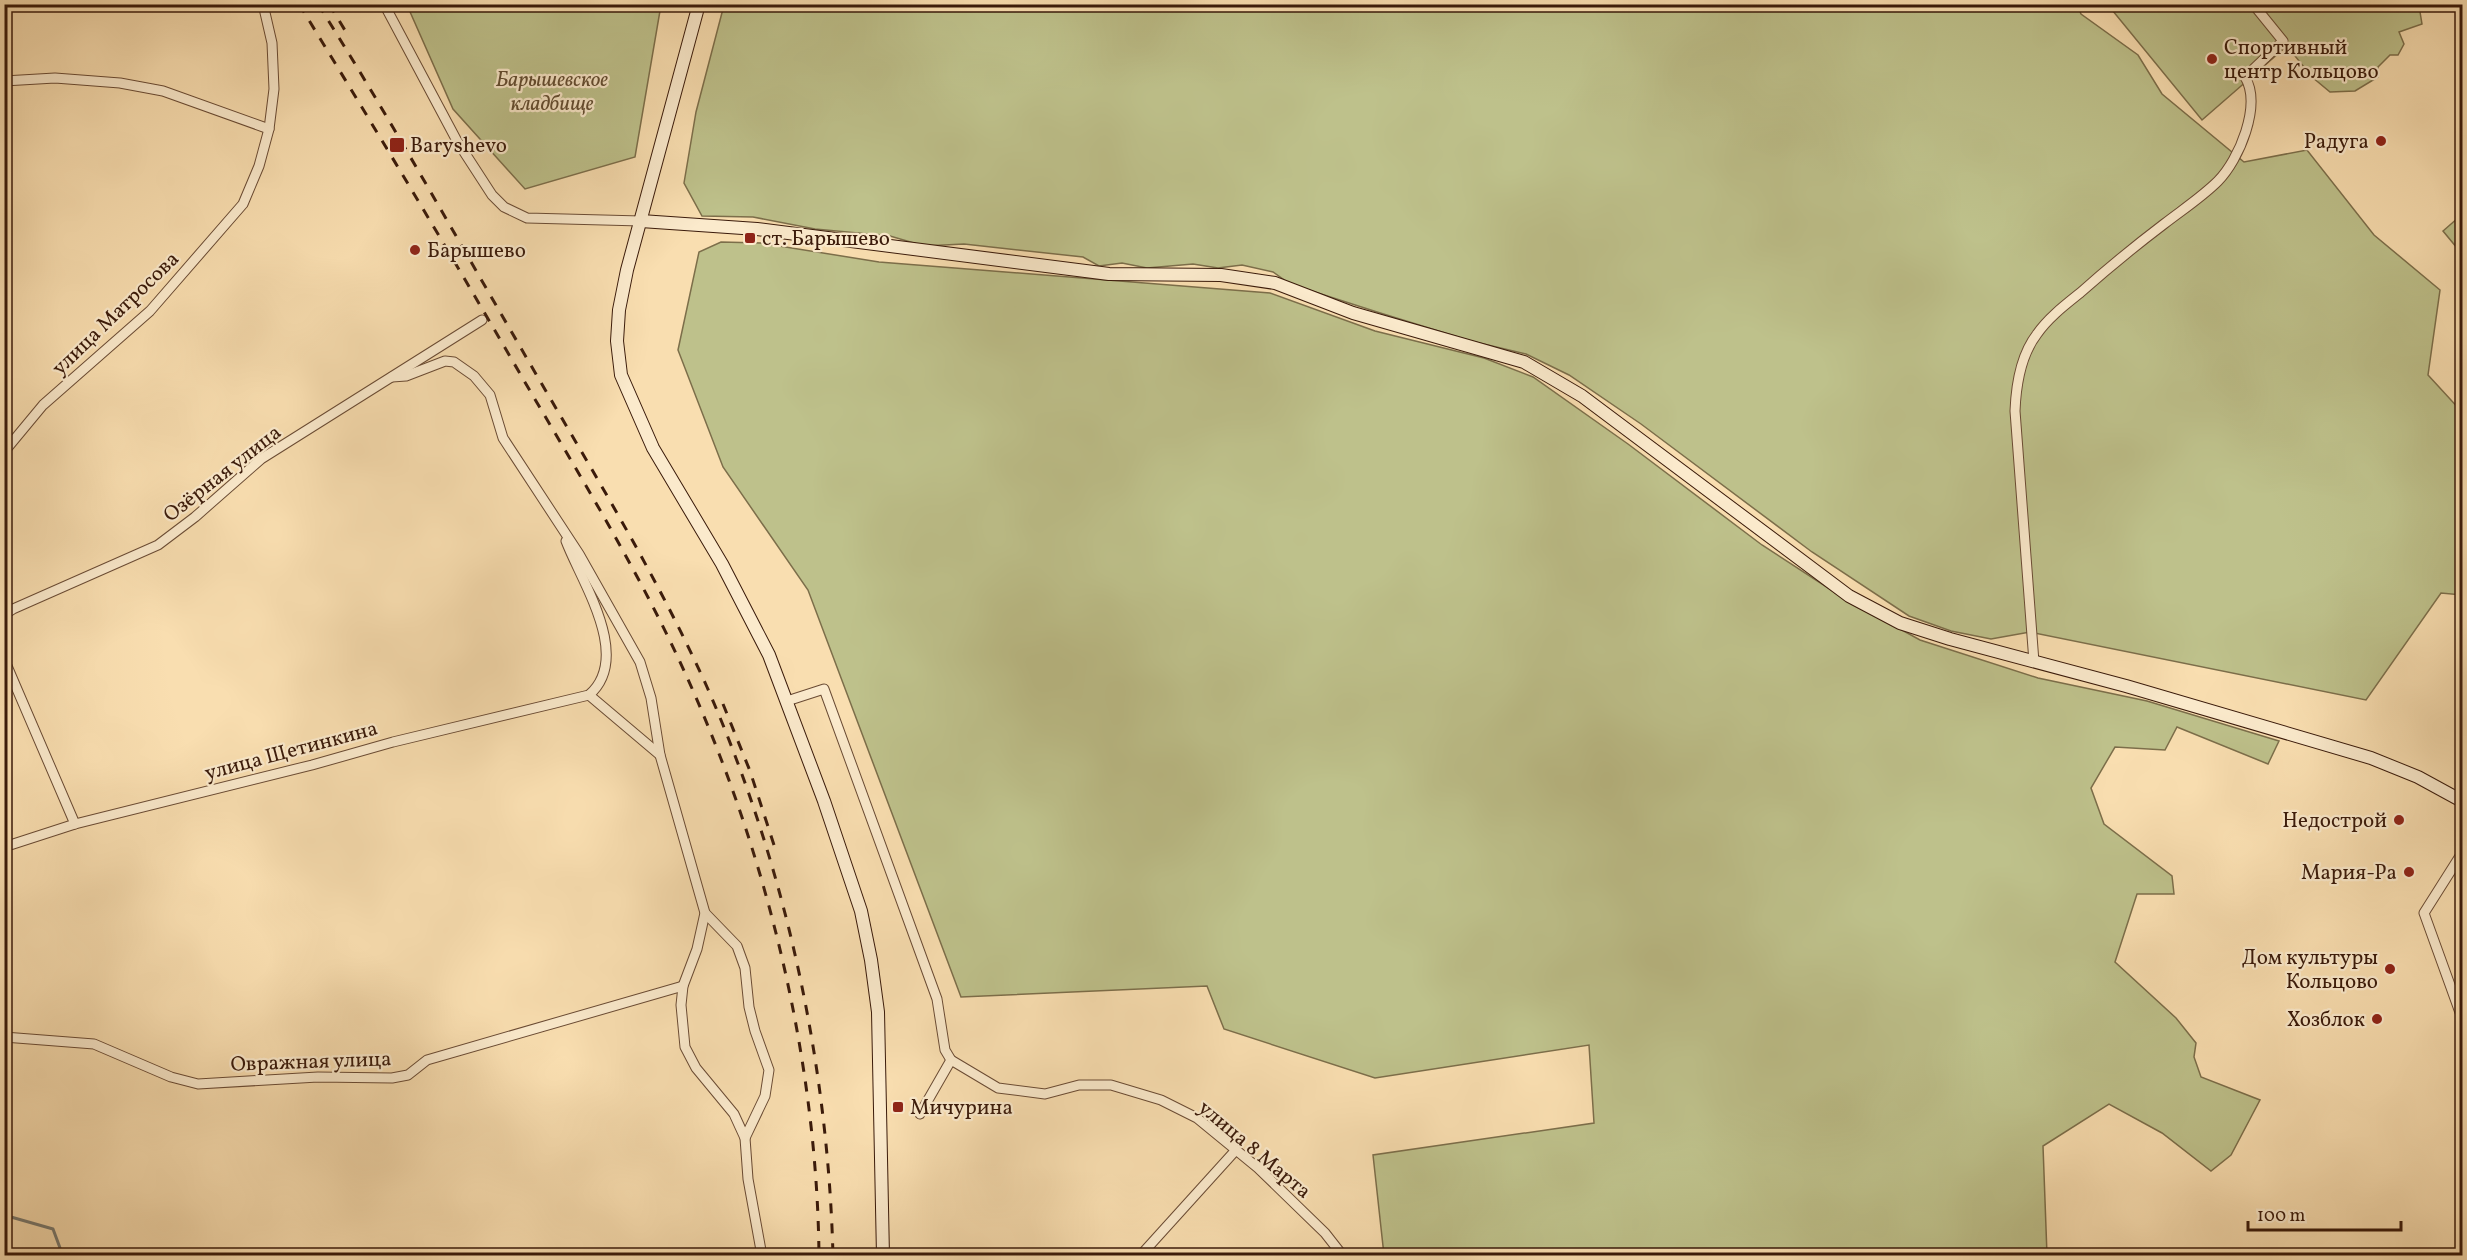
<svg xmlns="http://www.w3.org/2000/svg" width="2467" height="1260" font-family="Vollkorn,serif">
<rect width="100%" height="100%" fill="#f9deb0"/>
<filter id="stains"><feTurbulence type="fractalNoise" baseFrequency=".00333" numOctaves="4"/><feColorMatrix values="0 0 0 0 .2 0 0 0 0 .09 0 0 0 0 .02 0 0 0 .5 -.17"/></filter>
<radialGradient id="worn" r=".72"><stop offset=".6" stop-color="#630" stop-opacity="0"/><stop offset="1" stop-color="#630" stop-opacity=".3"/></radialGradient>
<g fill="#bec18b" stroke="#7c6e4a" stroke-width="1.5">
<path d="M407 5H661L635 157 525 189 453 109Z"/>
<path d="M724 5H2077L2081 14 2138 55 2162 94 2244 162 2307 150 2374 235 2440 290 2428 375 2462 412V595L2441 593 2366 700 2030 632 1991 639 1951 631 1909 616 1812 552 1641 424 1569 375 1526 354 1471 341 1377 312 1290 284 1273 272 1242 265 1218 268 1193 264 1147 268 1122 263 1099 266 1083 257 964 244 924 246 890 236 815 229 753 217 702 216 684 183 696 112Z"/>
<path d="M2108 5H2415L2420 12 2422 24 2399 32 2404 44 2398 55H2390L2378 67V77L2355 91 2330 92 2312 77 2287 46 2202 120Z"/>
<path d="M2459 217 2462 221V254L2443 231Z"/>
<path d="M721 242 761 243 879 262 1270 293 1375 331 1484 358 1533 377 1628 444 1762 545 1842 597 1920 640 2038 678 2147 701 2279 741 2268 764 2177 727 2165 750 2115 747 2091 788 2104 824 2172 876 2174 894H2137L2115 962 2176 1018 2196 1043 2194 1057 2201 1077 2260 1100 2231 1155 2211 1171 2162 1133 2109 1104 2043 1146 2047 1255H1384L1373 1155 1594 1123 1589 1045 1375 1078 1224 1029 1207 986 961 997 808 590 723 467 678 350 699 252Z"/>
</g>
<g fill="none" stroke-linecap="round" stroke-linejoin="round">
<g stroke="#787a71" stroke-width="3">
<path d="M4 1215 53 1229 63 1256"/>
<path d="M121 1256 126 1250 157 1256"/>
</g>
<g stroke="#6a4b34" stroke-width="11">
<g id="street">
<path d="M384 4 457 141 492 195 504 207 527 218 641 221"/>
<path d="M4 81 55 78 120 83 163 91 269 129"/>
<path d="M392 377 406 376 445 361 454 362 474 376 490 395 503 438 579 554 640 662 651 698 660 755 705 913 697 949 683 986 681 1005 685 1047 696 1068 734 1114 745 1138 748 1179 762 1256"/>
<path d="M4 452 43 405 150 311 243 204 259 166 269 129 274 89 272 43 263 4"/>
<path d="M4 615 13 609 158 545 195 517 261 459 482 320"/>
<path d="M4 659 75 824"/>
<path d="M2034 662 2015 411C2016 385 2020 356 2037 334 2048 318 2065 305 2080 293 2107 269 2135 246 2164 224 2182 210 2202 197 2218 181 2239 160 2262 105 2245 77L2283 41 2253 4"/>
<path d="M589 695 660 755"/>
<path d="M787 701 824 689 937 999 945 1050 951 1060"/>
<path d="M4 847 75 824 312 765 393 742 589 695C633 657 581 581 566 541"/>
<path d="M2462 853 2424 913 2462 1018"/>
<path d="M705 913 737 946 745 968 749 1007 755 1031 769 1070 765 1096 745 1138"/>
<path d="M4 1037 94 1044 171 1077 198 1084 318 1077 392 1078 408 1075 427 1060 683 986"/>
<path d="M920 1114 951 1060 998 1088 1045 1094 1079 1085H1111L1161 1100 1197 1118 1258 1168 1325 1233 1343 1256"/>
<path d="M1140 1256 1235 1151"/>
<path d="M2460 1256 2462 1250"/>
</g>
</g>
<g stroke="#3a1a0a" stroke-width="14">
<g id="secondary">
<path d="M699 4 627 270 619 310 617 341 621 375 653 448 722 564 769 655 824 801 861 911 871 960 878 1012 883 1256"/>
<path d="M641 221 757 229 1109 274 1221 275 1275 283 1353 313 1524 362 1582 396 1849 596 1900 623 1950 639 2126 686 2371 758 2418 777 2462 801"/>
</g>
</g>
<use href="#street" stroke="#fbeacc" stroke-width="9"/>
<use href="#secondary" stroke="#fbeacc" stroke-width="12"/>
<g stroke="#3a1a0a" stroke-width="3" stroke-dasharray="10 10" stroke-linecap="butt">
<path d="M299 4C376 130 452 256 526 384 576 469 628 554 671 643 761 829 817 1048 819 1256"/>
<path d="M318 4C388 115 452 230 518 343 583 456 653 567 707 687 785 865 828 1061 833 1256"/>
<path d="M329 4 346 32"/>
<path d="M723 704 750 771 774 845"/>
</g>
</g>
<g fill="#8f2418" stroke="#fbeacc" stroke-width="2">
<circle cx="2212" cy="59" r="6"/>
<circle cx="2381" cy="141" r="6"/>
<rect x="389" y="137" width="16" height="16" rx="3"/>
<rect x="744" y="232" width="12" height="12" rx="3"/>
<circle cx="415" cy="250" r="6"/>
<circle cx="2399" cy="820" r="6"/>
<circle cx="2409" cy="872" r="6"/>
<circle cx="2390" cy="969" r="6"/>
<circle cx="2377" cy="1019" r="6"/>
<rect x="892" y="1101" width="12" height="12" rx="3"/>
</g>
<g text-anchor="middle" stroke-width="4.5" stroke-linejoin="round" paint-order="stroke">
<g font-size="21" fill="#3a1a0a" stroke="#fbeacc" text-anchor="start">
<text x="2224" y="54">Спортивный<tspan x="2224" dy="24">центр Кольцово</tspan></text>
<text x="2369" y="148" text-anchor="end">Радуга</text>
<text x="410" y="152">Baryshevo</text>
<text x="762" y="245">ст. Барышево</text>
<text x="427" y="257">Барышево</text>
<text x="2387" y="827" text-anchor="end">Недострой</text>
<text x="2397" y="879" text-anchor="end">Мария-Ра</text>
<text x="2378" y="964" text-anchor="end">Дом культуры<tspan x="2378" dy="24">Кольцово</tspan></text>
<text x="2365" y="1026" text-anchor="end">Хозблок</text>
<text x="910" y="1114">Мичурина</text>
</g>
<g font-size="21" font-style="italic" fill="#624c31" stroke="#fbeacc">
<text x="552" y="86">Барышевское<tspan x="552" dy="24">кладбище</tspan></text>
</g>
<g font-size="21" fill="#3a1a0a" stroke="#fbeacc">
<text transform="translate(115 313) rotate(-44)" y="7">улица Матросова</text>
<text transform="translate(222 473) rotate(-38)" y="7">Озёрная улица</text>
<text transform="translate(291 750) rotate(-15)" y="7">улица Щетинкина</text>
<text transform="translate(311 1061) rotate(-2)" y="7">Овражная улица</text>
<text transform="translate(1255 1149) rotate(40)" y="7">улица 8 Марта</text>
</g>
</g>
<rect width="2467" height="1260" fill="none" stroke="#f9deb0" stroke-width="24"/>
<rect x="6" y="6" width="2455" height="1248" fill="none" stroke="#3a1a0a" stroke-width="3"/>
<rect x="12" y="12" width="2443" height="1236" fill="none" stroke="#3a1a0a" stroke-width="1.5"/>
<path d="M2248 1221v9h153v-9" fill="none" stroke="#3a1a0a" stroke-width="3"/>
<text x="2257" y="1221" font-size="18" fill="#3a1a0a" stroke="#fbeacc" stroke-width="4.5" paint-order="stroke">100 m</text>
<rect width="100%" height="100%" filter="url(#stains)"/>
<rect width="100%" height="100%" fill="url(#worn)"/>
</svg>
